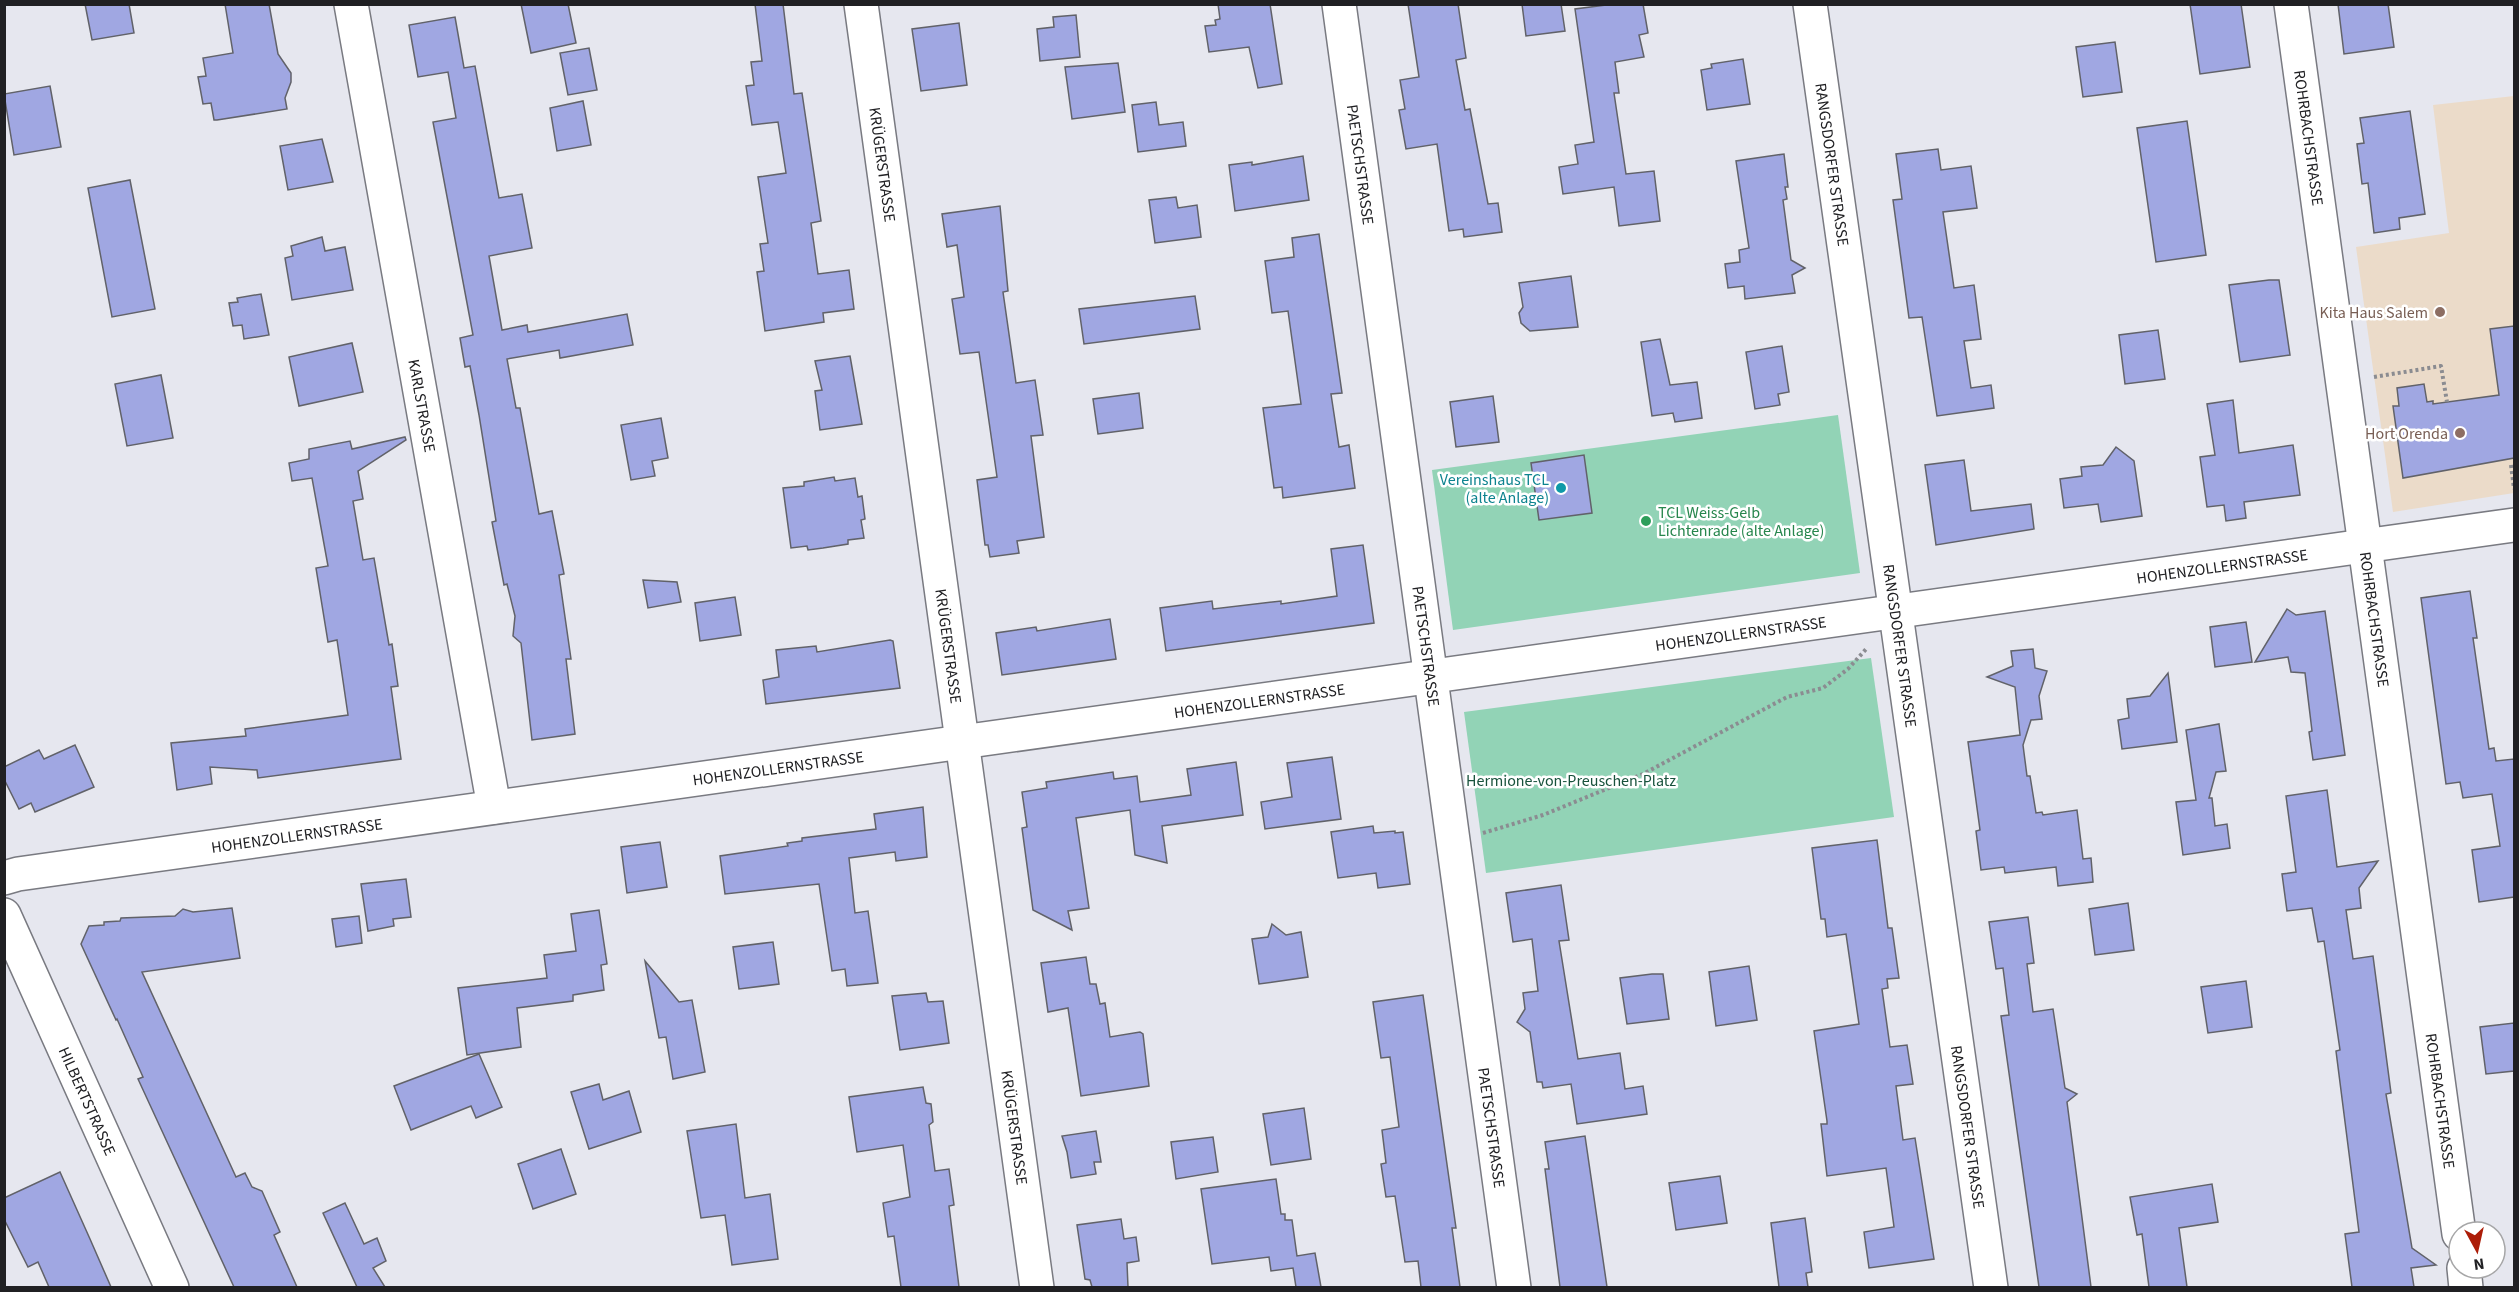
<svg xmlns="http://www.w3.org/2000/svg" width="2519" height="1292" font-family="'Source Sans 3',sans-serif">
<rect width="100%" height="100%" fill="#e6e7ef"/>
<path fill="#ebdbc9" d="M2514 96V493L2393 512 2356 247 2449 233 2433 105Z"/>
<g fill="#92d3b6">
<path d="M1838 415 1860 573 1453 630 1432 470Z"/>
<path d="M1871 658 1894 817 1486 873 1464 712Z"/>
</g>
<g fill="#a0a7e2" stroke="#616269" stroke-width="1.5">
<path d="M85 4H129L134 33 92 40Z"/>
<path d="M225 4H269L278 54 291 73V82L285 98 287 109 217 120H214L211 103 203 104 198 77 206 76 203 58 233 53Z"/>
<path d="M521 4H568L576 43 531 53Z"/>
<path d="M755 4H783L794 94 802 93 821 221 811 223 818 274 849 270 854 309 823 313 824 322 765 331 757 272 764 271 760 244 768 243 758 177 786 173 778 122 752 125 746 86 754 85 751 62 762 61Z"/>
<path d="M1218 4H1270L1282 84 1258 88 1249 47 1209 52 1205 26 1216 25 1215 20 1220 19Z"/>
<path d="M1408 4H1458L1466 58 1456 60 1465 110 1470 109 1488 204 1498 203 1502 232 1464 237 1463 229 1449 231 1437 144 1406 149 1399 110 1405 109 1400 80 1419 77Z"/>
<path d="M1522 4H1561L1565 31 1526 36Z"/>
<path d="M1614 4H1643L1648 33 1639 35 1644 57 1615 62 1619 93H1614L1626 174 1654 171 1660 221 1619 226 1614 187 1563 194 1559 167 1578 164 1575 145 1594 142 1575 9Z"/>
<path d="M2190 4H2241L2250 67 2200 74Z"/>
<path d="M2338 4H2388L2394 47 2344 54Z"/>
<path d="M1076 15 1080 57 1040 61 1037 29 1054 27 1053 17Z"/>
<path d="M455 17 464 68 475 66 499 198 522 194 532 248 489 256 502 330 527 325 528 332 627 314 633 345 560 358 559 350 507 359 516 408H520L539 514 552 511 564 574 559 575 571 659H566L575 734 532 740 521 643 513 636 515 616 507 584 504 585 492 522 496 521 479 415 470 366 465 367 460 338 473 335 433 122 456 118 448 72 418 77 409 25Z"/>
<path d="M959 23 967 85 921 91 912 29Z"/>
<path d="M2115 42 2122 92 2083 97 2076 47Z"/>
<path d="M589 48 597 90 568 95 560 53Z"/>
<path d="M1743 59 1750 104 1707 110 1701 70 1712 68 1711 64Z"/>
<path d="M1118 63 1125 112 1072 119 1065 67Z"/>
<path d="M50 86 61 147 14 155 4 94Z"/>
<path d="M583 101 591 145 557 151 550 108Z"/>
<path d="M1156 102 1159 125 1183 122 1186 146 1138 152 1132 105Z"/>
<path d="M2410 111 2425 214 2399 218 2400 229 2374 233 2368 183 2362 184 2357 144 2364 143 2360 118Z"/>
<path d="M2187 121 2206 255 2156 262 2137 128Z"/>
<path d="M322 139 333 182 288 190 280 146Z"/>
<path d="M1938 149 1941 170 1971 166 1977 208 1943 212 1954 288 1974 285 1981 339 1964 341 1971 388 1991 385 1994 408 1937 416 1922 317 1909 318 1893 200 1902 199 1896 154Z"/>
<path d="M1784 154 1788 187H1785L1787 199 1783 200 1791 260 1805 268 1792 275 1795 293 1745 299 1744 286 1728 288 1725 264 1740 262 1739 250 1749 248 1736 161Z"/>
<path d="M1303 156 1309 200 1235 211 1229 165 1252 162V165Z"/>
<path d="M130 180 155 309 112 317 88 188Z"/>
<path d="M1176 197 1178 208 1197 205 1201 237 1155 243 1149 200Z"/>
<path d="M1000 206 1008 291 1003 292 1016 383 1035 380 1043 435 1031 436 1044 537 1017 541 1019 553 990 557 988 545H985L977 480 997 477 979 352 960 354 952 299 964 297 957 245 947 247 942 214Z"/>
<path d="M1319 234 1342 393 1331 394 1339 447 1349 445 1355 488 1283 498 1282 487 1274 488 1263 408 1301 404 1288 311 1272 313 1265 261 1294 257 1292 238Z"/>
<path d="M322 237 325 251 345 247 353 290 292 300 285 258 293 256 291 246Z"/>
<path d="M1571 276 1578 327 1530 331 1521 323 1519 313 1523 307 1519 283Z"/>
<path d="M2269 280H2279L2290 355 2240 362 2229 285Z"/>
<path d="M261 294 269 335 244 339 242 325 233 326 229 303 238 302 237 298Z"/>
<path d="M1195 296 1200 329 1084 344 1079 309Z"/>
<path d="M2514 326V458L2403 478 2393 406H2399L2397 388 2424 384 2427 402 2433 401V404L2499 395 2490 329Z"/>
<path d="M2158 330 2165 379 2125 384 2119 335Z"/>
<path d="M1660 339 1670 385 1697 382 1702 418 1675 422 1673 413 1652 416 1641 342Z"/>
<path d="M352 343 363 392 299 406 289 357Z"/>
<path d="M1782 346 1789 392 1778 394 1780 405 1755 409 1746 352Z"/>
<path d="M850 356 862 424 820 430 815 391 822 390 815 361Z"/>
<path d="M161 375 173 438 127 446 115 384Z"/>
<path d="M1139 393 1143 428 1098 434 1093 399Z"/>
<path d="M1493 396 1499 442 1456 447 1450 402Z"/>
<path d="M2233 400 2239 453 2293 445 2300 495 2244 502 2246 518 2226 521 2224 505 2207 507 2200 457 2215 455 2207 404Z"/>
<path d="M661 418 668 458 652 461 655 476 631 480 621 425Z"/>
<path d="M405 437 406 440 358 471 363 499 353 501 363 560 374 558 389 645 392 644 398 686 391 687 401 759 258 778 257 770 210 767 212 784 177 790 171 743 246 736 245 729 348 715 337 640 328 642 316 568 328 566 312 478 292 481 289 463 309 459V449L350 441 352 449Z"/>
<path d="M2116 447 2134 461 2142 516 2101 522 2098 504 2064 508 2060 479 2082 476 2081 467 2103 465Z"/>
<path d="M1584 455 1592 513 1539 520 1531 463Z"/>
<path d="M1964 460 1971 511 2031 504 2034 529 1936 545 1925 465Z"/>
<path d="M834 477 835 481 855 478 858 497 862 496 865 519 861 520 864 538 848 540V544L823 548 808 550 807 546 791 548 783 488 804 486V482Z"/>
<path d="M1363 545 1374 623 1166 651 1160 608 1212 601 1213 609 1281 601V604L1337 596 1331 549Z"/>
<path d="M643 580 677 582 681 602 648 608Z"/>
<path d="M2470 591 2477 638H2473L2489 749 2494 748 2496 761 2514 759V897L2479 902 2472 850 2500 846 2492 794 2463 798 2460 782 2446 784 2421 598Z"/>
<path d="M735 597 741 635 700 641 695 603Z"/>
<path d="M2287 609 2296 615 2325 611 2345 755 2313 760 2309 732 2312 731 2305 673 2291 672 2288 657 2255 662Z"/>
<path d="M1110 619 1116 659 1002 675 996 633 1036 627 1037 631Z"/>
<path d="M2246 622 2252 662 2215 667 2210 627Z"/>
<path d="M890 640 893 641 900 688 766 704 763 680 779 677 776 650 816 646 817 652Z"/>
<path d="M2033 649 2035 668 2047 671 2039 696 2042 719 2031 720 2023 745 2027 776H2030L2036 813 2042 812 2043 815 2077 810 2083 859 2091 858 2093 882 2058 886 2056 867 2005 873 2004 867 1981 870 1976 831 1980 830 1968 742 2020 735 2015 687 1987 677 2013 666 2011 651Z"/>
<path d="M2168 673 2177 742 2122 749 2118 720 2129 718 2127 699 2150 696Z"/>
<path d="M2219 724 2226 771 2216 772 2209 798H2212L2215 826 2227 824 2230 848 2183 855 2176 802 2196 800 2186 730Z"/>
<path d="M75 745 94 787 35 812 31 803 19 809 4 779V767L39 750 44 759Z"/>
<path d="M1332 757 1341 819 1265 829 1261 802 1292 797 1287 763Z"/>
<path d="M1236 762 1243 815 1162 826 1167 863 1135 855 1130 810 1076 818 1089 908 1068 911 1072 930 1033 910 1022 828 1027 827 1022 792 1047 788 1046 782 1113 772 1114 779 1137 776 1140 802 1191 795 1187 769Z"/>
<path d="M2327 790 2337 867 2378 861 2359 888 2361 908 2346 910 2353 959 2373 956 2391 1093 2386 1094 2412 1248 2436 1265 2411 1268 2414 1287H2352L2345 1234 2359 1232 2336 1051 2340 1050 2324 941 2318 942 2312 908 2287 911 2282 874 2296 872 2286 796Z"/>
<path d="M923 807 927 857 896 861 895 852 849 858 855 913 868 911 878 983 847 986 845 969 832 971 819 884 725 894 720 856 788 846 787 843 802 841V838L876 829 874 814Z"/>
<path d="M1373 826 1374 833 1395 831V833L1403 832 1410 884 1378 888 1376 873 1338 878 1331 832Z"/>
<path d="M1877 840 1888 928H1892L1899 978 1887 979 1888 988 1882 989 1890 1047 1907 1045 1913 1084 1896 1086 1903 1140 1915 1138 1934 1259 1869 1268 1864 1232 1894 1227 1886 1168 1827 1176 1821 1124H1827V1121L1814 1031 1859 1024 1846 934 1827 937 1825 919H1821L1812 848Z"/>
<path d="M660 842 667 887 627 893 621 847Z"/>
<path d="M406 879 411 917 393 919 394 926 368 931 361 884Z"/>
<path d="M1561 885 1569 940 1559 941 1578 1059 1620 1053 1625 1089 1643 1086 1647 1114 1577 1124 1571 1084 1543 1088 1542 1082H1537L1530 1032 1517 1022 1525 1009 1523 993 1538 991 1532 939 1513 942 1506 893Z"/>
<path d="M2128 903 2134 950 2095 955 2089 909Z"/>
<path d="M232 908 240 958 142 972 236 1177 245 1173 252 1187 262 1191 280 1232 274 1235 297 1287H234L138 1079 143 1077 117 1019 116 1020 81 944 89 926 104 925V922L120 921 121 918 175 916 183 909 193 912Z"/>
<path d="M599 910 607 964 601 965 604 990 573 995V1001L517 1008 521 1047 467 1055 458 988 547 978 544 955 576 951 571 914Z"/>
<path d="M359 916 362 943 336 947 332 919Z"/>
<path d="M2028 917 2034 963 2027 964 2033 1012 2053 1009 2065 1088 2077 1094 2067 1102 2091 1287H2039L2001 1016 2009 1015 2003 968 1996 969 1989 922Z"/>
<path d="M1272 924 1286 935 1301 932 1308 977 1259 984 1252 939 1268 937Z"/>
<path d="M773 942 779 984 739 989 733 947Z"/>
<path d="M1086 957 1090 984H1096L1100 1004 1105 1003 1110 1037 1140 1032 1143 1034 1149 1086 1081 1096 1068 1008 1048 1012 1041 963Z"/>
<path d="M645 961 679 1002 692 1000 705 1072 673 1079 666 1037 659 1038Z"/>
<path d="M1749 966 1757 1020 1716 1026 1709 972Z"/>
<path d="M1652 974H1663L1669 1019 1627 1024 1620 978Z"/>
<path d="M2246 981 2252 1027 2208 1033 2201 987Z"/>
<path d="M926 993 928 1002 943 1001 949 1043 900 1050 892 996Z"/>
<path d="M1423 995 1456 1228H1452L1460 1287H1421L1418 1261 1405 1262 1395 1196 1386 1197 1381 1164 1386 1163 1382 1130 1399 1127 1390 1057 1381 1058 1373 1002Z"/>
<path d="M2514 1023V1071L2486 1074 2480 1027Z"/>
<path d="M479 1054 502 1107 476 1118 471 1106 411 1130 394 1086Z"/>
<path d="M599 1084 603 1100 629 1091 641 1132 589 1149 571 1092Z"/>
<path d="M923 1087 926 1103 931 1104 933 1122 929 1125 935 1171 949 1169 954 1205 949 1206 959 1287H901L894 1236 888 1237 883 1203 910 1197 903 1145 857 1152 849 1097Z"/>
<path d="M1304 1108 1311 1159 1271 1165 1263 1114Z"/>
<path d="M736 1124 745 1198 770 1194 778 1259 732 1265 725 1215 701 1218 687 1131Z"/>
<path d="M1096 1131 1101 1162H1094L1096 1174 1071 1178 1067 1152 1062 1136Z"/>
<path d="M1585 1136 1607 1287H1560L1545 1169H1549L1545 1142Z"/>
<path d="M1213 1137 1218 1172 1176 1179 1171 1142Z"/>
<path d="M561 1149 576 1194 533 1209 518 1164Z"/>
<path d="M60 1172 90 1239 111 1287H49L38 1262 28 1267 4 1219V1198Z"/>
<path d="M1720 1176 1727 1223 1676 1230 1669 1183Z"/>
<path d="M1276 1179 1281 1214H1285V1220H1292L1297 1256 1315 1253 1321 1287H1296L1293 1268 1271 1271 1269 1257 1212 1264 1201 1189Z"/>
<path d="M2212 1184 2218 1222 2179 1228 2187 1287H2149L2142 1234 2137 1235 2130 1197Z"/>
<path d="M345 1203 364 1244 377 1238 386 1261 373 1268 385 1287H357L323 1213Z"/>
<path d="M1805 1218 1812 1272 1806 1273 1808 1287H1779L1771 1223Z"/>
<path d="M1121 1219 1124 1239 1136 1237 1139 1261 1127 1263 1128 1287H1092L1090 1280 1085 1279 1077 1225Z"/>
</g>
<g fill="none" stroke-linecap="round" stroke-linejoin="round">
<g stroke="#797a81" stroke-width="36">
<g id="minor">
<path id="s1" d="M351 4 494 807"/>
<path id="s2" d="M861 4 1037 1288"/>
<path id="s3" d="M1339 4 1514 1288"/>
<path id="s4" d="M1810 4 1991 1288"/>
<path id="s5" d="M2291 4 2459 1234"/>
<path id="s6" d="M4 878 18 874 2514 525"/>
<path id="s7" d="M4 915 172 1288"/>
<path d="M2464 1268 2466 1288"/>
</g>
</g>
<g stroke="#8b8c91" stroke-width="4" stroke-dasharray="3 3" stroke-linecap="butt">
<path d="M2374 377 2441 366 2447 402"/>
<path d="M2511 465 2514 489"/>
<path d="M1483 833 1543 815 1643 774 1787 697 1823 688 1848 669 1867 648"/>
</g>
<use href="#minor" stroke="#fff" stroke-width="33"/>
</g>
<g fill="#8d6e63" stroke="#fff" stroke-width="2">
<circle cx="2440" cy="312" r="6"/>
<circle cx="2460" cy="433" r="6"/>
</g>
<circle fill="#0f9aa8" stroke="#fff" stroke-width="2" cx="1561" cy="488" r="6"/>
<circle fill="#2e9e5b" stroke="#fff" stroke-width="2" cx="1646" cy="521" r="6"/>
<g text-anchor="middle" stroke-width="5" stroke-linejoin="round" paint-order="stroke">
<g font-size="16" fill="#202023" stroke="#fff">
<text dy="6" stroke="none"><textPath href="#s5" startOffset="135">ROHRBACHSTRASSE</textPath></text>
<text dy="6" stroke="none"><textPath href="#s3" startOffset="162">PAETSCHSTRASSE</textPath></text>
<text dy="6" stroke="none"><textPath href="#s2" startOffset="162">KRÜGERSTRASSE</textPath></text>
<text dy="6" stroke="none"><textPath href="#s4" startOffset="162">RANGSDORFER STRASSE</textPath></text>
<text dy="6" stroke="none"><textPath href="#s1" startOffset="408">KARLSTRASSE</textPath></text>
<text dy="6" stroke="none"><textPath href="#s6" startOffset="2240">HOHENZOLLERNSTRASSE</textPath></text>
<text dy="6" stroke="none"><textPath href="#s5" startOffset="621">ROHRBACHSTRASSE</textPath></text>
<text dy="6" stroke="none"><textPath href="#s6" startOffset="1754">HOHENZOLLERNSTRASSE</textPath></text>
<text dy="6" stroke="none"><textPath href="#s2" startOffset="648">KRÜGERSTRASSE</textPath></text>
<text dy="6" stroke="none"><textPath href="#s3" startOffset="648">PAETSCHSTRASSE</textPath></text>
<text dy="6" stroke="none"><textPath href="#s4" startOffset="648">RANGSDORFER STRASSE</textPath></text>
<text dy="6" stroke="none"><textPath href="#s6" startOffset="1268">HOHENZOLLERNSTRASSE</textPath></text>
<text dy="6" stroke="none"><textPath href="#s6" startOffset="782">HOHENZOLLERNSTRASSE</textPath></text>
<text dy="6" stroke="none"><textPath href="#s6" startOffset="296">HOHENZOLLERNSTRASSE</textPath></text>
<text dy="6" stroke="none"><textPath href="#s7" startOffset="204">HILBERTSTRASSE</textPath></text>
<text dy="6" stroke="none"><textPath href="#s5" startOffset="1107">ROHRBACHSTRASSE</textPath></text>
<text dy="6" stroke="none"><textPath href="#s2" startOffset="1134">KRÜGERSTRASSE</textPath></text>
<text dy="6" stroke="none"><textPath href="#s3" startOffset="1134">PAETSCHSTRASSE</textPath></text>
<text dy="6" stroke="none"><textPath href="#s4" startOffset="1134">RANGSDORFER STRASSE</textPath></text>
</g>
<g font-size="16" fill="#785e54" stroke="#fff" text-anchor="end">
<text x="2428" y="318">Kita Haus Salem</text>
<text x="2448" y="439">Hort Orenda</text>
</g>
<g font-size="16" fill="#0d838f" stroke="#fff" text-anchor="end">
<text x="1549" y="485">Vereinshaus TCL<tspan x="1549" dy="18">(alte Anlage)</tspan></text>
</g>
<g font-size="16" fill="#27864d" stroke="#fff" text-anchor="start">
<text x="1658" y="518">TCL Weiss-Gelb<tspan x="1658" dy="18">Lichtenrade (alte Anlage)</tspan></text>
</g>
<g font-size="16" fill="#18523c" stroke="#fff">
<text x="1571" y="786">Hermione-von-Preuschen-Platz</text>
</g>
</g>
<rect width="2519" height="1292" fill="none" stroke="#202023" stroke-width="12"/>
<g transform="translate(2477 1250) rotate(172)"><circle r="28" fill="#ffffff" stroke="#a6a6a7" stroke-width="1.5"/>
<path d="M0-4.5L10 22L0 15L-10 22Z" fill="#ac1d08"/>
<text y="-9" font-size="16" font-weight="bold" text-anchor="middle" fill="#202023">N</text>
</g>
</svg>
